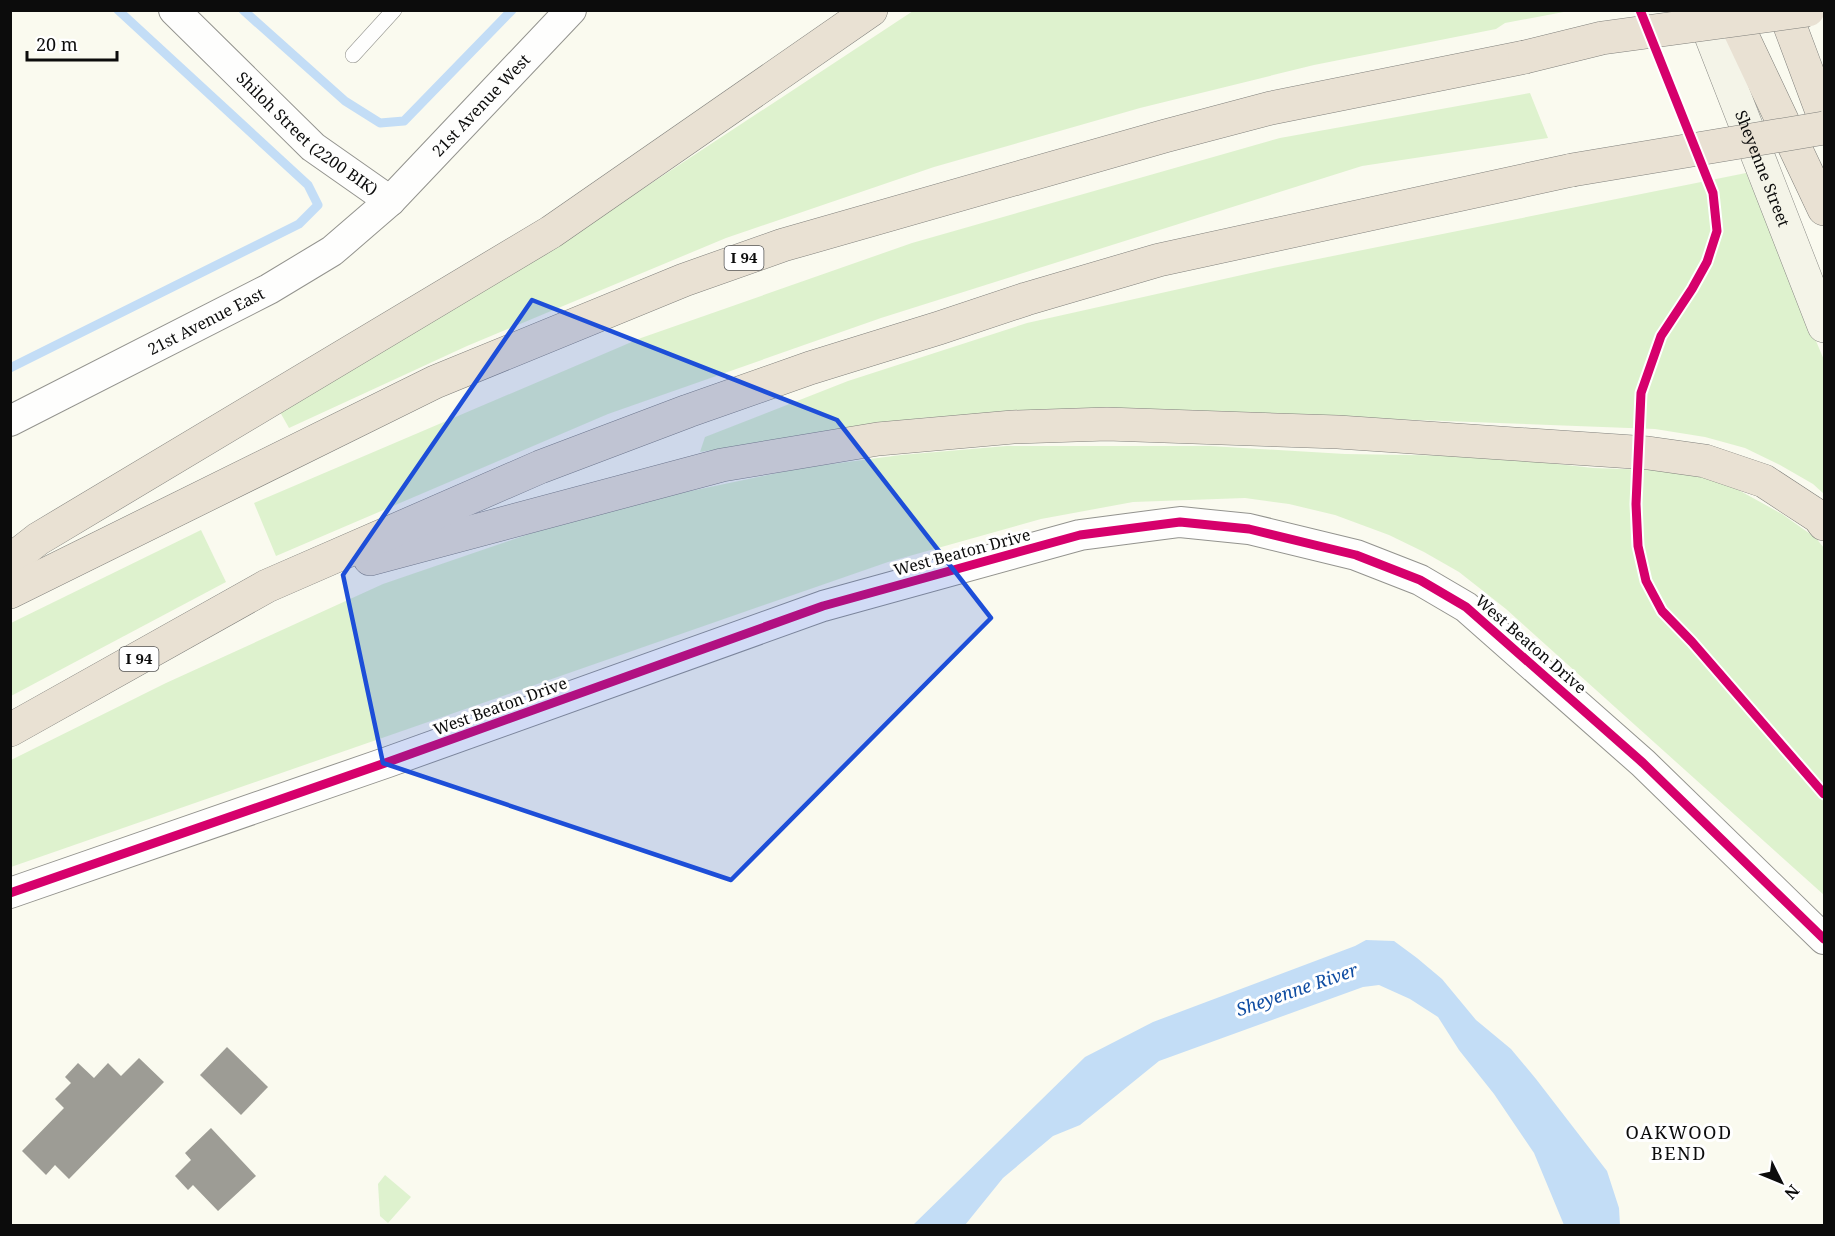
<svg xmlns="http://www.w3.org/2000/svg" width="1835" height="1236" font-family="'Noto Serif',serif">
<rect width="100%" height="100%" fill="#fafaef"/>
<g fill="#def2ce">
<path d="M913 11H1569L1505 23 1496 29 1314 65 1140 108 934 167 726 238 467 346 289 428 280 412 635 194Z"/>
<path d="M1530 93 1548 138 1362 166 881 318 608 414 276 556 254 503 641 338 912 243 1280 138Z"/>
<path d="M1746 173 1824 360V494L1813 484 1780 465 1745 448 1705 437 1655 429 1418 420 1191 414 1014 412 921 418 700 452 705 437 848 381 1027 323 1273 268Z"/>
<path d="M1007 446H1210L1345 454 1466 456 1530 461 1593 468 1653 470 1697 476 1733 487 1782 514 1816 538 1824 548V895L1506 609 1459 572 1424 552 1389 535 1335 515 1289 504 1245 498 1133 502 1041 519 888 562 11 867V760L166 683 383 584 567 521 638 502 801 468 901 455Z"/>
<path d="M201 530 226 582 11 696V623Z"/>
<path d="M385 1175 411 1197 388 1223 380 1216 378 1184Z"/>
</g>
<path fill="#c3ddf6" d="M1366 940 1394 941 1417 958 1442 979 1476 1020 1511 1049 1536 1079 1607 1171 1619 1208 1620 1225H1564L1534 1153 1494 1094 1459 1050 1438 1017 1410 999 1379 985 1363 987 1159 1061 1080 1125 1053 1136 1003 1178 965 1225H913L1085 1057 1153 1022 1355 946Z"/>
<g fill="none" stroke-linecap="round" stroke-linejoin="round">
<g stroke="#c3ddf6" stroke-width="9">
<path d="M243 10 345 101 380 123 404 121 512 10"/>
<path d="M10 368 299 224 318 205 308 185 118 10"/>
</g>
</g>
<g fill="#9d9c95">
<path d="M227 1047 268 1087 241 1115 200 1075Z"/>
<path d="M139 1058 164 1082 69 1179 55 1165 46 1175 22 1151 64 1108 55 1099 71 1083 65 1077 78 1063 94 1078 108 1063 121 1076Z"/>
<path d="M211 1128 256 1176 218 1211 193 1185 188 1190 175 1176 191 1160 185 1153Z"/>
</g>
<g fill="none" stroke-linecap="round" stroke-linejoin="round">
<g stroke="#93938e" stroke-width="16">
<path id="lane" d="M353 55 394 10"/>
</g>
<g stroke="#93938e" stroke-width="32">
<g id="street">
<path id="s1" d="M174 10 313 147 390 201"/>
<path id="s2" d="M10 421 269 289 332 251 390 201 571 10"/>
<path d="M10 893 388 762 823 606 1080 535 1180 522 1249 529 1356 555 1420 580 1466 607 1643 763 1824 939"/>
</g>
</g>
<g stroke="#8a8a85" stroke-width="34">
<g id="secondary">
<path id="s3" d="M1701 10 1824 326"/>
</g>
</g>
<g stroke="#80807c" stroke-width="34">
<g id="highway">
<path d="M1730 10 1824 209"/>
<path d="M1784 10 1824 117"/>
<path d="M370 559 722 465 878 439 1013 427 1107 424 1338 432 1648 453 1705 461 1764 481 1819 517 1824 524"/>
<path d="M10 561 38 539 551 232 871 10"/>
<path d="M10 592 435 382 684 280 783 245 1165 136 1271 108 1525 57"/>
<path d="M10 730 267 586 540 467 688 411 810 368 939 328 1026 299 1159 260 1572 170"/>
</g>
</g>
<use href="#lane" stroke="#fefefd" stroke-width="15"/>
<use href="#street" stroke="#fefefd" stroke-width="30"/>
<use href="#secondary" stroke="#f4f4e8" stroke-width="33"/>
<use href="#highway" stroke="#e9e1d3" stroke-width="33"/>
<g stroke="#80807c" stroke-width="34" stroke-linecap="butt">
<g id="highway-bridge">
<path d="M1525 57 1602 38 1808 10"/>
<path d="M1572 170 1824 128"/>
</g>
</g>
<use href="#highway-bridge" stroke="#e9e1d3" stroke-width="33"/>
<g stroke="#fff" stroke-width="13">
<g id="cycleway">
<path d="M1640 10 1713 193 1717 231 1707 262 1692 289 1661 336 1641 393 1636 504 1638 546 1646 581 1662 611 1692 642 1824 794"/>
<path d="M10 893 388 762 823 606 1080 535 1180 522 1249 529 1356 555 1420 580 1466 607 1643 763 1824 939"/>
</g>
</g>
<use href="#cycleway" stroke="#d6006c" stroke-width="9"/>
</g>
<path fill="#1d4ed8" fill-opacity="0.2" stroke="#1d4ed8" stroke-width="4.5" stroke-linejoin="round" d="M532 300 837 420 991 618 731 880 383 763 343 575Z"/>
<g text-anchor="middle" stroke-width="6" stroke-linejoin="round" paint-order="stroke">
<g fill="#fff" stroke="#555" stroke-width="1.5">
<rect x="724.5" y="246" width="39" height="24" rx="4.5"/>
<rect x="119.5" y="647" width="39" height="24" rx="4.5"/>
</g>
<g font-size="15" font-weight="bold" fill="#0c0c0c">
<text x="744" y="263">I 94</text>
<text x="139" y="664">I 94</text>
</g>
<g font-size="16" fill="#0c0c0c" stroke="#fff">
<text dy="6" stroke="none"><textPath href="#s2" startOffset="573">21st Avenue West</textPath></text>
<text dy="6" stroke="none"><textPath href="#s1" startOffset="182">Shiloh Street (2200 BIK)</textPath></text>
<text dy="6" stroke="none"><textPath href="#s3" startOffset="170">Sheyenne Street</textPath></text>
<text dy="6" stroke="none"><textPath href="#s2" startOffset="220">21st Avenue East</textPath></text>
<text transform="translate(962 552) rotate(-15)" y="6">West Beaton Drive</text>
<text transform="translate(1531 644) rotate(41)" y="6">West Beaton Drive</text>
<text transform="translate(500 706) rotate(-20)" y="6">West Beaton Drive</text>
</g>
<g font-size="18" font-style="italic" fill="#104da2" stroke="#fff">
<text transform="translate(1297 990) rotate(-19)" y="6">Sheyenne River</text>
</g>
<g font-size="18" letter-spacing="1.5" fill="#0c0c0c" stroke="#fff">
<text x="1679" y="1139">OAKWOOD<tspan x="1679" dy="21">BEND</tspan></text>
</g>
</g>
<rect width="1835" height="1236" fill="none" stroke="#0c0c0c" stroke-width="24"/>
<g transform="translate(1781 1182) rotate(133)" stroke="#ffffff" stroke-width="4.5" paint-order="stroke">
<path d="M0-4.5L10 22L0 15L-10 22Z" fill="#0c0c0c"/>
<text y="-9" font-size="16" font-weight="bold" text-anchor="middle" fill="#0c0c0c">N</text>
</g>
<path d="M27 51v9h90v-9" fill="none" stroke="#0c0c0c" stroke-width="3"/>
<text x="36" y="51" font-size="18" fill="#0c0c0c" stroke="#ffffff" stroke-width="4.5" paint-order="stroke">20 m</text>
</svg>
